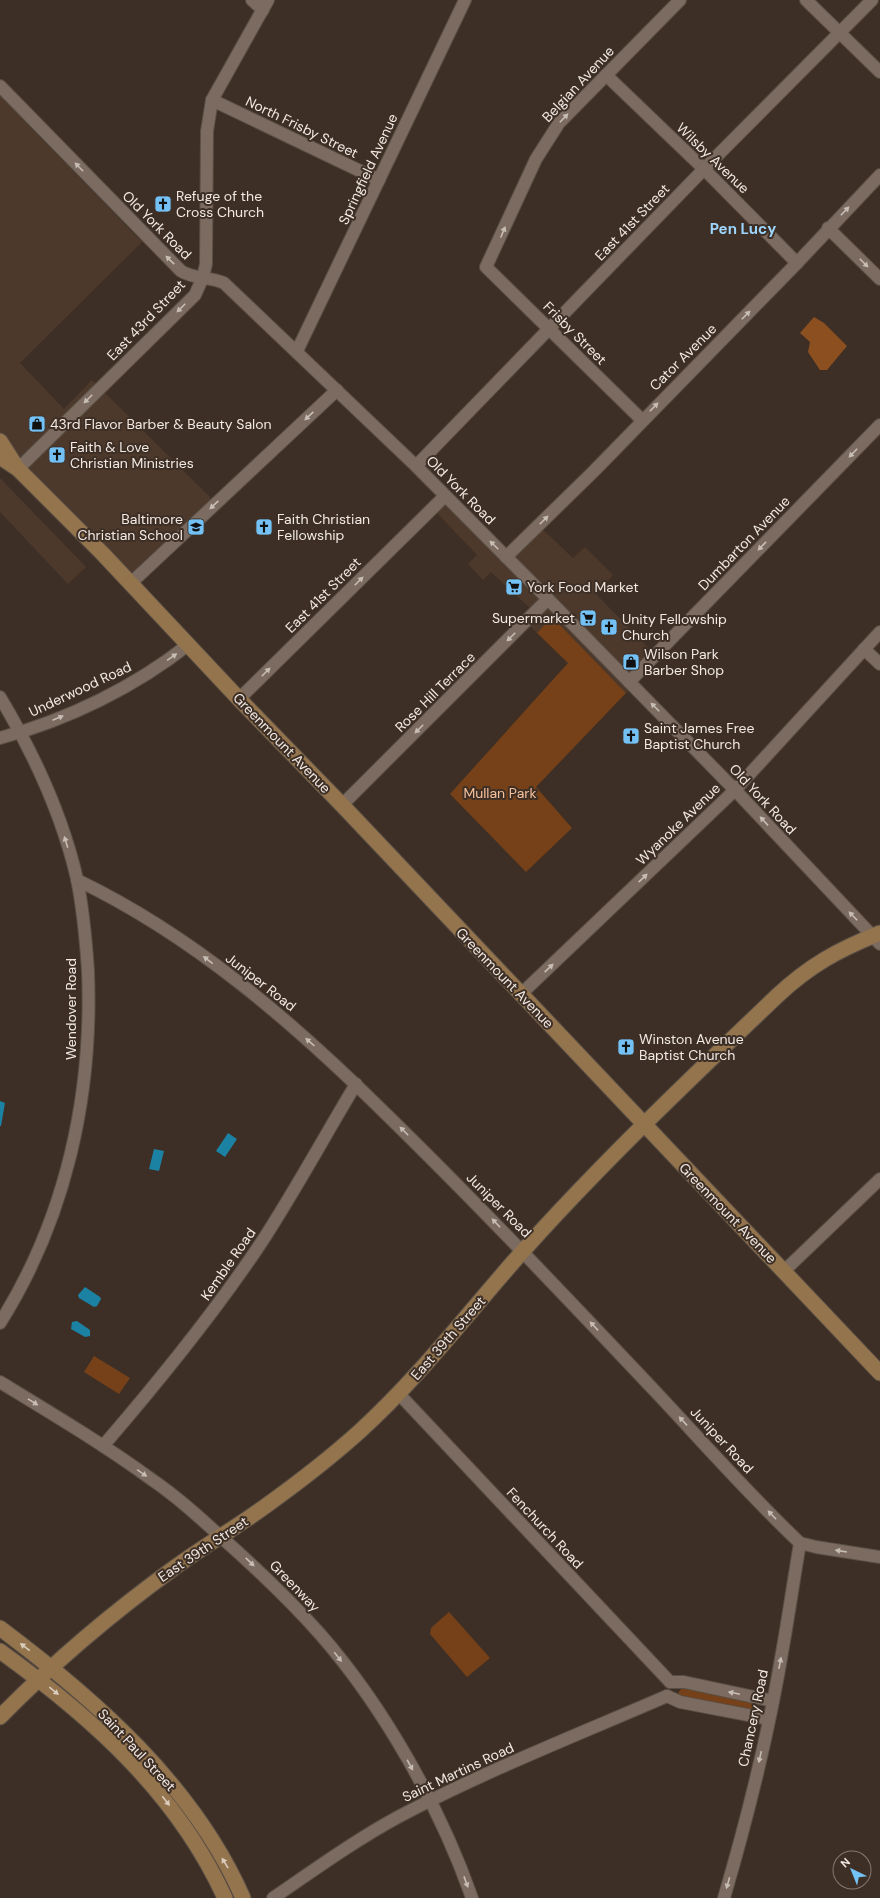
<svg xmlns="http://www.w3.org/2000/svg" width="880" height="1898" font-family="'DM Sans',sans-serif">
<rect width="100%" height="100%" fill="#3d2f25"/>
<g fill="#4c392c">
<path d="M0 96 142 242 20 363 64 409 92 380 216 503 131 583 0 450Z"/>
<path d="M0 478 86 567 68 584 0 512Z"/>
<path d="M446 496 508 556 538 525 573 558 585 547 613 575 596 594 659 659 626 693 552 617 537 633 525 621 534 612 491 572 483 580 468 564 477 555 433 509Z"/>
</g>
<g fill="#764118">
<path d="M552 617 626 693 536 787 572 828 526 872 450 794 568 663 537 633Z"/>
<path d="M94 1356 130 1378 119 1394 84 1372Z"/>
<path d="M449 1612 490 1658 467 1677 430 1634 431 1628Z"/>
<path d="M683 1687 752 1701 754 1704 753 1710 749 1711 680 1696 678 1693Z"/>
</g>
<path fill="#8c4f20" d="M814 317 824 323 847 346 827 370H820L808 352 810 342 800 333Z"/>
<g fill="#1c82a4">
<path d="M0 1101 5 1103 1 1126H0Z"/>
<path d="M228 1133 237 1139 225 1157 216 1151Z"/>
<path d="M154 1149 164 1151 159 1171 149 1169Z"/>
<path d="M85 1287 100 1297 101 1299 97 1306 94 1307 79 1298 78 1295Z"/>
<path d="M77 1321 90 1330V1336L85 1337 71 1329 72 1322Z"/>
</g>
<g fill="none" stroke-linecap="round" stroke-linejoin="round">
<g stroke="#594e45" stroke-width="14">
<g id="minor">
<path d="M252 0 263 10"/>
<path d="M806 0 880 72"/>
<path d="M606 75 704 169 797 263"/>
<path d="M0 86 181 271C193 279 211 277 224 283L416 466 548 599 735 790 880 944"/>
<path d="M212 100 379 180"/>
<path d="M828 228 880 279"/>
<path d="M297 351 465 0"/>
<path d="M642 420 486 267 536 159 559 123 680 0"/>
<path d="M416 466 704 169 872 0"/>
<path d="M18 469 195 295 203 277 206 264 207 131 212 100 268 0"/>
<path d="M506 557 594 471 797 263 880 175"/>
<path d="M131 583 337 390"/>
<path d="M864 649 880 664"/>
<path d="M629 682 880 425"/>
<path d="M0 697C34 754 62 814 77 879 83 909 86 941 88 971 93 1095 66 1218 0 1323"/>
<path d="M239 699 445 496"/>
<path d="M0 738C67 720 135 687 189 644"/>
<path d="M342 805 548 599"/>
<path d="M77 880C194 936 295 1024 387 1115 478 1204 565 1296 653 1389 701 1440 748 1494 800 1543L816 1547 880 1557"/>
<path d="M520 995 735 790 880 632"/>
<path d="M784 1271 880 1179"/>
<path d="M0 1382C51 1413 103 1444 151 1479 176 1496 198 1516 220 1536 255 1567 289 1599 320 1634 384 1707 440 1807 472 1898"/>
<path d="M399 1394 670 1682"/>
<path d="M103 1446C159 1381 213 1315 261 1243 295 1191 324 1137 356 1084"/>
<path d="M670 1682H684L773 1701"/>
<path d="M667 1696 680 1702 768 1719"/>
<path d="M273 1898C314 1870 354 1841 398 1817 485 1771 577 1735 667 1696"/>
<path d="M724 1898C748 1816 769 1732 783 1647 789 1613 794 1578 800 1543"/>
</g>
</g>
<g stroke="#594e45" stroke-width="17">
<g id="major">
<path d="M0 441 16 466"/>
<path d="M0 457 18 469 102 553 239 699 342 805 880 1373"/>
<path d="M0 1628C96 1700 194 1786 243 1898"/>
<path d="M0 1651C93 1718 177 1793 225 1898"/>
<path d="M0 1717C54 1662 112 1613 174 1568 204 1546 237 1527 267 1505 299 1482 330 1458 359 1432 423 1374 474 1305 531 1242 609 1156 693 1076 777 996 810 965 838 950 880 933"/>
</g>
</g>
<use href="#minor" stroke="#7b6b60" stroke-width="12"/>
<use href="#major" stroke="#94744d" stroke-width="15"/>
</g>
<defs><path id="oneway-solid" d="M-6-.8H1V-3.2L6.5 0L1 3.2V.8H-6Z"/></defs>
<g fill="#c8bdb5">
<use href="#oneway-solid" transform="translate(564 118) rotate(-46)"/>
<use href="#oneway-solid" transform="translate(79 167) rotate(-134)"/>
<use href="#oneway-solid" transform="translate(845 211) rotate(-46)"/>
<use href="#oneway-solid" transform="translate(503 232) rotate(-67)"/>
<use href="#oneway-solid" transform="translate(170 260) rotate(-136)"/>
<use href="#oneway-solid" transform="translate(864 263) rotate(45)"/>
<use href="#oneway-solid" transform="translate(181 308) rotate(135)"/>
<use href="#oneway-solid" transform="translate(746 315) rotate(-45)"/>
<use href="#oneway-solid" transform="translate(88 399) rotate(135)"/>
<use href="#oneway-solid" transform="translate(654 407) rotate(-46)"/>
<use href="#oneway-solid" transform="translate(309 416) rotate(137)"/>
<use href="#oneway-solid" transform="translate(853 453) rotate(134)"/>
<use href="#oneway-solid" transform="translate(214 505) rotate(137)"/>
<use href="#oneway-solid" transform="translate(544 520) rotate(-45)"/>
<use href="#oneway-solid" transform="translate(494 545) rotate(-135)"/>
<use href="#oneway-solid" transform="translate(762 546) rotate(134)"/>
<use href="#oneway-solid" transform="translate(359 581) rotate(-45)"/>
<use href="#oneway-solid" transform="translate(511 637) rotate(135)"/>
<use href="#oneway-solid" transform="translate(172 657) rotate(-35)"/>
<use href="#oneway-solid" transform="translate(266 672) rotate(-45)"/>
<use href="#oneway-solid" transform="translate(655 707) rotate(-135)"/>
<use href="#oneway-solid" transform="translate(58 718) rotate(-23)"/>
<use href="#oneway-solid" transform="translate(419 729) rotate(135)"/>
<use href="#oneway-solid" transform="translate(764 821) rotate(-133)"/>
<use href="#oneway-solid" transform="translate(66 842) rotate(-107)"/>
<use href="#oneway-solid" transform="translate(643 878) rotate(-43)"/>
<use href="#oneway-solid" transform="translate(853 916) rotate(-134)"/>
<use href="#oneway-solid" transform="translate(208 960) rotate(-143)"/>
<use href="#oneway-solid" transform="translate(549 968) rotate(-43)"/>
<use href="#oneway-solid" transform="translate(310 1042) rotate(-138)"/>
<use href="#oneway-solid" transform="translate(404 1131) rotate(-135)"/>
<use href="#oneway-solid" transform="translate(496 1223) rotate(-134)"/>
<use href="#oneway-solid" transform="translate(594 1326) rotate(-133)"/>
<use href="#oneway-solid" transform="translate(33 1402) rotate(32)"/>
<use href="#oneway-solid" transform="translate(683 1421) rotate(-133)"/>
<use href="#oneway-solid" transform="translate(142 1473) rotate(34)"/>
<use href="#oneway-solid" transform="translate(772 1515) rotate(-134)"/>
<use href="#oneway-solid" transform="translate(841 1551) rotate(-171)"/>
<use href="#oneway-solid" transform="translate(250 1562) rotate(44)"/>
<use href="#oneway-solid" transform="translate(338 1657) rotate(52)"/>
<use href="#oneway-solid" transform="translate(780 1663) rotate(-79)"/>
<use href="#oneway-solid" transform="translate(734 1693) rotate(-168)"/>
<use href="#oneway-solid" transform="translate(760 1757) rotate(103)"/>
<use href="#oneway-solid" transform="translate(410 1765) rotate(61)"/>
<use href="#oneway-solid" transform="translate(466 1882) rotate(70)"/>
<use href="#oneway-solid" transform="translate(728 1883) rotate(106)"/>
</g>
<g fill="#daccbe">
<use href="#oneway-solid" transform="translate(25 1647) rotate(-143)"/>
<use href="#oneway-solid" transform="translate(54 1691) rotate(39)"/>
<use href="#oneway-solid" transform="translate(166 1801) rotate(52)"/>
<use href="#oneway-solid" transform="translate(225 1863) rotate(-121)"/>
</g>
<defs>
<g id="church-square" transform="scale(0.9)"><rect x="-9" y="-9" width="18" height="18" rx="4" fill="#73c1f5" stroke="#3d2f25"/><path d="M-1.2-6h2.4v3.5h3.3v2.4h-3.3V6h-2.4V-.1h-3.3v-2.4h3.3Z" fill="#111"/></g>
<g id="shop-square" transform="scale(0.9)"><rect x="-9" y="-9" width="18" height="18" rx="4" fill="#73c1f5" stroke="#3d2f25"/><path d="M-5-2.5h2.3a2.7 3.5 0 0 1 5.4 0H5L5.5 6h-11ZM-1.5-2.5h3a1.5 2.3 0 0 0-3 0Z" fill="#111"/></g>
<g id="school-square" transform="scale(0.9)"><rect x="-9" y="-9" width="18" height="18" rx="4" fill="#73c1f5" stroke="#3d2f25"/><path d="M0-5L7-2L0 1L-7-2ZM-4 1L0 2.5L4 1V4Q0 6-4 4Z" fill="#111"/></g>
<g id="supermarket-square" transform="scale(0.9)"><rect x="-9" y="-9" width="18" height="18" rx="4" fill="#73c1f5" stroke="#3d2f25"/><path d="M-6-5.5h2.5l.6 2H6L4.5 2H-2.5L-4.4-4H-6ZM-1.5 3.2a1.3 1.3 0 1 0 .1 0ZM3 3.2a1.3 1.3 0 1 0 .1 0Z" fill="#111"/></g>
</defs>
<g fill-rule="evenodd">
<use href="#church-square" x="163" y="204"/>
<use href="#shop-square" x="37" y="424"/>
<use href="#church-square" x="57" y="455"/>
<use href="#school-square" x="196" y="527"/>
<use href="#church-square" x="264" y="527"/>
<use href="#supermarket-square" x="514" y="587"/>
<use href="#supermarket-square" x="588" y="618"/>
<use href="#church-square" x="609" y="627"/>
<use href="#shop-square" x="631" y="662"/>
<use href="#church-square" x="631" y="736"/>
<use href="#church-square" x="626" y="1047"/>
</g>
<g text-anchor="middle" stroke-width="4" stroke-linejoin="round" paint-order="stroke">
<g font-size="14" fill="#f2e9e3" stroke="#3d2f25">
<text transform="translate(578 84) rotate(-47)" y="5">Belgian Avenue</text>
<text transform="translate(302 127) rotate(26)" y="5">North Frisby Street</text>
<text transform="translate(713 158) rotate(44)" y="5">Wilsby Avenue</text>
<text transform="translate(368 169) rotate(-65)" y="5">Springfield Avenue</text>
<text transform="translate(632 222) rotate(-46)" y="5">East 41st Street</text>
<text transform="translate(157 225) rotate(45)" y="5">Old York Road</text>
<text transform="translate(146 320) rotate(-46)" y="5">East 43rd Street</text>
<text transform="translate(575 333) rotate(45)" y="5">Frisby Street</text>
<text transform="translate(683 357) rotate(-45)" y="5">Cator Avenue</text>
<text transform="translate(461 490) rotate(45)" y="5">Old York Road</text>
<text transform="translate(744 543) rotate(-46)" y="5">Dumbarton Avenue</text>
<text transform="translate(323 595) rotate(-45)" y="5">East 41st Street</text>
<text transform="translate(80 689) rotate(-25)" y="5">Underwood Road</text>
<text transform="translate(435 692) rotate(-45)" y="5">Rose Hill Terrace</text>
<text transform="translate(282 743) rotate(46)" y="5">Greenmount Avenue</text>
<text transform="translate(763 799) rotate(47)" y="5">Old York Road</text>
<text transform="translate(678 824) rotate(-44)" y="5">Wyanoke Avenue</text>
<text transform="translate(505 978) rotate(46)" y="5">Greenmount Avenue</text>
<text transform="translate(261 982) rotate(38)" y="5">Juniper Road</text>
<text transform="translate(71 1009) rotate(-90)" y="5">Wendover Road</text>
<text transform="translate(499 1205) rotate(45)" y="5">Juniper Road</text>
<text transform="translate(728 1213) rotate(46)" y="5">Greenmount Avenue</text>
<text transform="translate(228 1264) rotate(-55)" y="5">Kemble Road</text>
<text transform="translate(448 1338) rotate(-49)" y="5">East 39th Street</text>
<text transform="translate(722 1440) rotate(47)" y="5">Juniper Road</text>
<text transform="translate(545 1528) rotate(47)" y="5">Fenchurch Road</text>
<text transform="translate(203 1549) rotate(-34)" y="5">East 39th Street</text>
<text transform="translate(295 1586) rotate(46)" y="5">Greenway</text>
<text transform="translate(753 1718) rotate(-78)" y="5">Chancery Road</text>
<text transform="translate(137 1750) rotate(47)" y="5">Saint Paul Street</text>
<text transform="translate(458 1772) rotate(-25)" y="5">Saint Martins Road</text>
</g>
<g font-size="14" fill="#f2e9e3" stroke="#3d2f25" text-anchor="start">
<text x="176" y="201">Refuge of the<tspan x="176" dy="16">Cross Church</tspan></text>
<text x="50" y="429">43rd Flavor Barber &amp; Beauty Salon</text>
<text x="70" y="452">Faith &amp; Love<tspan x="70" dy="16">Christian Ministries</tspan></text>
<text x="183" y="524" text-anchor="end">Baltimore<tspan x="183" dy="16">Christian School</tspan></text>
<text x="277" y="524">Faith Christian<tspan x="277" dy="16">Fellowship</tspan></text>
<text x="527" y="592">York Food Market</text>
<text x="575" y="623" text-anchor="end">Supermarket</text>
<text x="622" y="624">Unity Fellowship<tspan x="622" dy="16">Church</tspan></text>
<text x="644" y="659">Wilson Park<tspan x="644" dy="16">Barber Shop</tspan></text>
<text x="644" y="733">Saint James Free<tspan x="644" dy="16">Baptist Church</tspan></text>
<text x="639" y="1044">Winston Avenue<tspan x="639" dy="16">Baptist Church</tspan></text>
</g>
<g font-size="14" fill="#f6c09c" stroke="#3d2f25">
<text x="500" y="798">Mullan Park</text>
</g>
<g font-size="15" font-weight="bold" fill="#9dd5fd" stroke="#3d2f25">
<text x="743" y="234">Pen Lucy</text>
</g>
</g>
<g transform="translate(852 1870) rotate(317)"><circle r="19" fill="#3d2f25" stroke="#857971"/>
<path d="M0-3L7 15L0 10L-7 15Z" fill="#73c1f5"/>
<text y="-6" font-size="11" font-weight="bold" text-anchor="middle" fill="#f2e9e3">N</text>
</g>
</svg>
